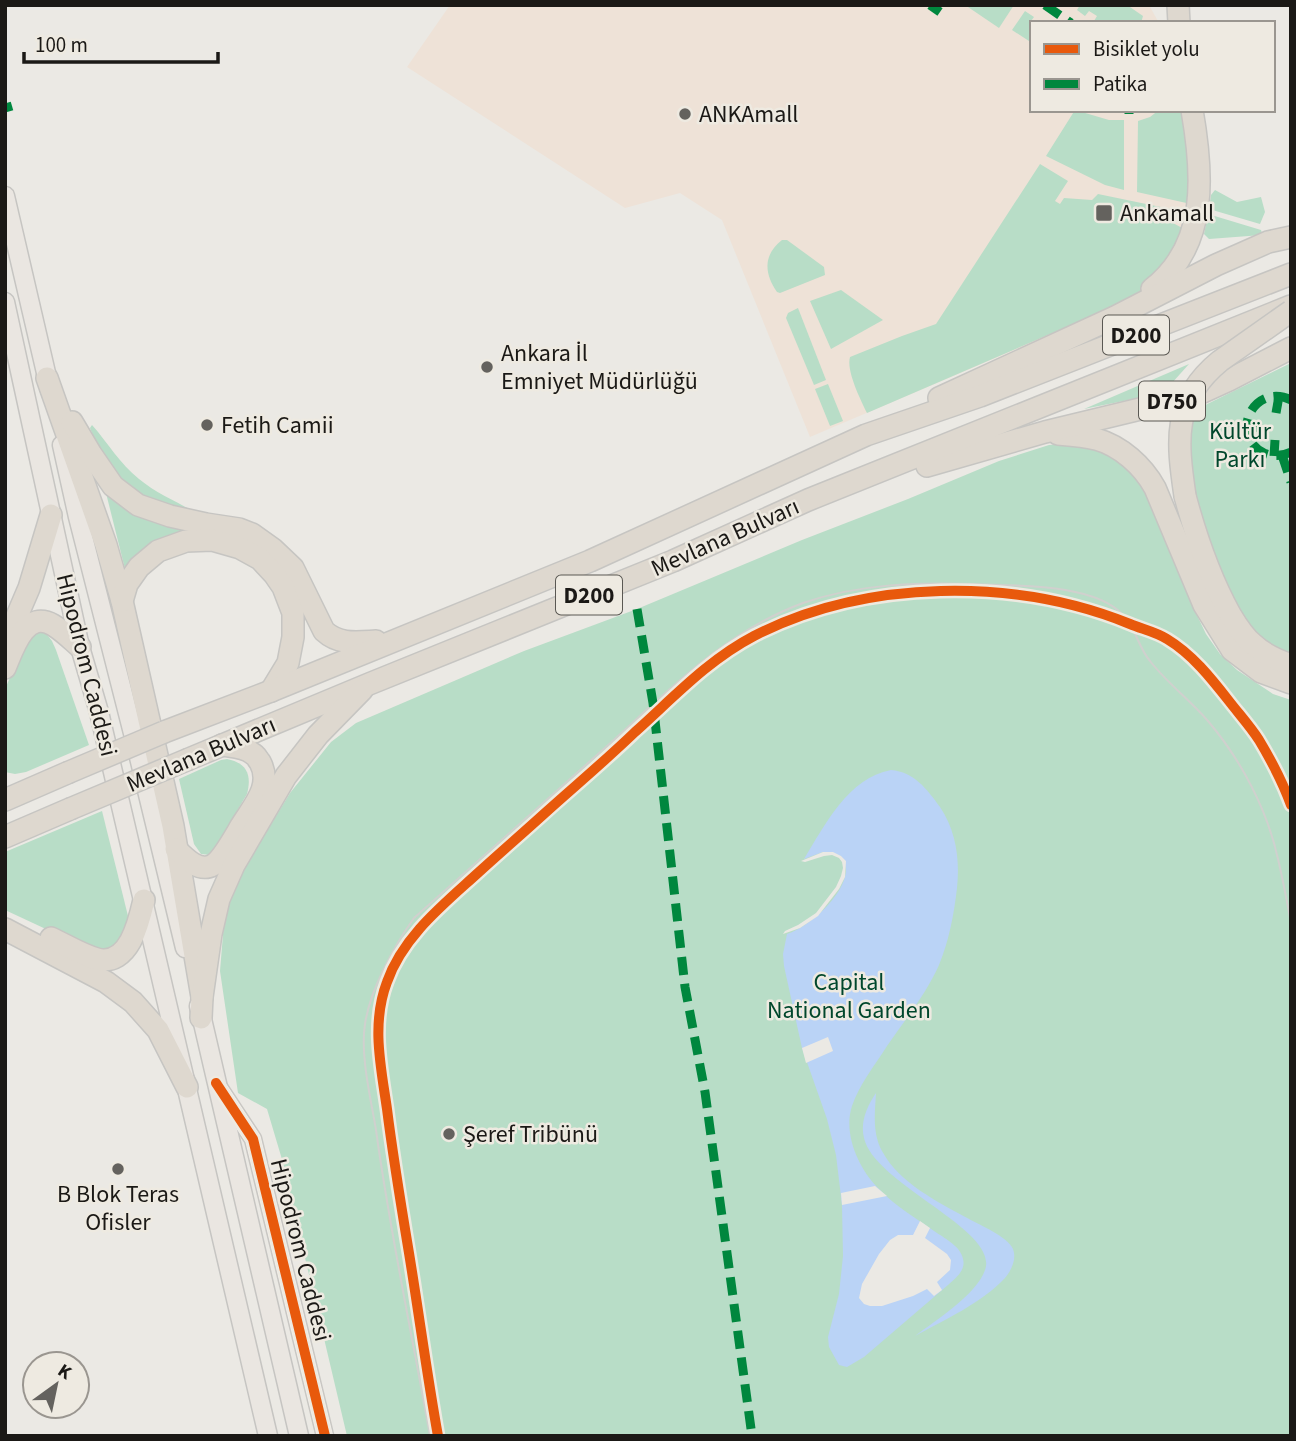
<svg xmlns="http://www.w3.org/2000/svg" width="1296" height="1441" font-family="'Source Sans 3',sans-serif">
<rect width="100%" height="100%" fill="#ebe9e4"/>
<path fill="#eee2d7" d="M450 5H1149L1159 23H1032V110H1186L1193 165 1184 229 1085 320 810 437 722 220 680 193 625 208 407 67Z"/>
<g fill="#b8ddc7">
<path d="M965 5H1014L999 28Z"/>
<path d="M1080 5H1127L1143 16 1141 23H1096L1094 21 1097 16 1089 11 1085 16 1077 10Z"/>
<path d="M1025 11 1034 17 1031 21 1032 23V43L1012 30Z"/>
<path d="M1075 110 1109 120H1124V190L1105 185 1046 156Z"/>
<path d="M1159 110H1186L1191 204 1137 192 1138 121 1150 117Z"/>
<path d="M1040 164 1068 181 1055 201 1060 204 1064 198 1092 200 1098 194 1180 211 1173 223 1184 229 1175 251 1145 288 1113 307 867 413C861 400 846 371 850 357L902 336 936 324Z"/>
<path d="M1215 190 1237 202 1261 197 1265 212 1260 224 1209 209 1211 195Z"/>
<path d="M1208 214 1261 230 1262 233V235L1209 239 1204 234Z"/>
<path d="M782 240H787L824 267 825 275 780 293 777 292C764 273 763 255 782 240Z"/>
<path d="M841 290 883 320 831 349 810 301Z"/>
<path d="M798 308 826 380 814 385 786 318 788 313Z"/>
<path d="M1291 363V658L1279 653 1251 631 1228 596 1193 492 1188 454 1191 412Z"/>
<path d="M1189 364 1163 393 1084 409Z"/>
<path d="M828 384 843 421 830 426 815 389Z"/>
<path d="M92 425C108 443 120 464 139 479 157 494 180 503 200 515L143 498 111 470 97 446 90 428Z"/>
<path d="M1073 443 1097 448 1118 459 1149 492 1194 609 1206 634 1220 654 1237 670 1273 694 1291 700V1436H347L281 1156 267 1109 238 1093 220 971 226 898 290 793 331 742 356 723 524 651 637 609 802 540 908 499 999 461 1049 445Z"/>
<path d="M106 493 194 529 126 573Z"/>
<path d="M40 632H45L52 641 56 650 89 745 26 772 15 774 5 772V689L25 643 34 633Z"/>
<path d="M227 759C247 763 252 775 247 794L211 855 201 854 194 844 179 779 221 760Z"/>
<path d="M102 811 128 916V928L115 949 93 951 5 910V852Z"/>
</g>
<g fill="#bad3f6">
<path d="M891 770C914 772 927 789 940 807 956 831 960 859 957 888 954 914 949 941 939 965 926 994 905 1020 887 1046 875 1065 859 1085 852 1106 843 1133 858 1168 878 1188 895 1206 917 1219 937 1233 946 1239 961 1247 963 1259 966 1270 956 1278 948 1285L864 1357 847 1367 839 1365 829 1347 828 1337 839 1294 843 1256 842 1205 836 1155 827 1119 802 1048 784 966 783 954 787 934C809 927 844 896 846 871 846 866 843 861 841 856L823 852 804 859C825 825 848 778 891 770Z"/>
<path d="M876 1093C875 1112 872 1133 882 1151 899 1183 938 1202 969 1219 980 1225 1008 1237 1013 1249 1017 1259 1011 1271 1005 1278 982 1303 944 1320 915 1336 935 1321 982 1291 986 1266 992 1227 874 1183 864 1138 860 1122 867 1106 876 1093Z"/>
</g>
<g fill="#ebe9e4">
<path d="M823 852H833L841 856 846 861 845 877 839 889 818 916 800 928 783 934 785 931 798 925 816 913 836 887 841 876 843 868 842 862 839 858 832 855 824 856 805 862 801 861Z"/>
<path d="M828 1037 833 1051 806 1063 802 1048Z"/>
<path d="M875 1186 887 1196 842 1205 841 1193Z"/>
<path d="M920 1221 930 1228 925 1238 947 1254 951 1260 950 1270 937 1282 942 1290 934 1296 927 1289 913 1296 882 1306H870L864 1304 859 1298 862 1284 879 1254 890 1240 898 1235H913Z"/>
</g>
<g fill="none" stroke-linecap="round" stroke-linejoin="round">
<g stroke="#c9c7c3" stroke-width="19">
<path id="secondary" d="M220 1089 253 1139 325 1436"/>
</g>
<g stroke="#c6c5c2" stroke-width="21">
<g id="primary">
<path d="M5 196 50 390"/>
<path d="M5 302 80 647 99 712 268 1436"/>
<path d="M62 445 78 517 137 749 185 948"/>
<path d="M199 1006 299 1436"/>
</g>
</g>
<g stroke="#c6c5c2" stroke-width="24">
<g id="highway">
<path d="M1178 5 1179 23"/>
<path d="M1152 289C1209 245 1203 173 1192 110"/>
<path d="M47 378 106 545 122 601 173 826 202 997"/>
<path d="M939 398 1115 317 1216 265 1268 242 1291 237"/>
<path d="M72 422 91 454 113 486 138 505 170 516 206 524 239 529 252 534 273 549 293 568 324 631C339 645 357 642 376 641"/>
<path d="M1058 434C1070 435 1084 436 1096 439 1121 446 1143 466 1155 488L1204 605 1232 650 1261 672 1291 683"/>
<path d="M927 466 1045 432 1194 396 1229 380 1291 348"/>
<path d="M1185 496C1196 537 1209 576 1230 614 1236 624 1243 636 1253 644 1263 654 1277 660 1291 665"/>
<path d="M122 601 127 584 139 567 158 551 186 541 212 540 240 548 260 559 274 574 283 587 293 613V637L288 663 271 691"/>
<path d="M5 644 29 588 51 515"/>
<path d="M5 668C13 649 25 609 53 625 63 631 72 640 80 647"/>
<path d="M164 732 271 691 590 561 866 435 980 396 1291 274"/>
<path d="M189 759 369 684 673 561 808 500 1291 306"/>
<path d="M5 800 67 773"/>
<path d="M5 837 70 809"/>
<path d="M176 849C185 858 199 873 213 865 222 860 235 836 241 826 253 806 273 786 260 762 258 760 256 755 253 754 245 747 232 747 222 745"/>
<path d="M5 929 106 982 133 1002 158 1030 187 1087"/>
<path d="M51 938C66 945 82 955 97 959 129 967 139 922 144 900"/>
<path d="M201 1018 202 997 211 934 219 899 234 865 286 776 318 735 362 690"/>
</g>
</g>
<use href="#secondary" stroke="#f3f1ee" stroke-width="16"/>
<use href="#primary" stroke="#eae6e1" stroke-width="18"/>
<use href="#highway" stroke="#ded8cf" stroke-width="21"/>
<path stroke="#d0d0ce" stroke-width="2" d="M430 1436C412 1334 390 1233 376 1130 371 1099 360 1056 365 1024 370 990 394 946 414 918 478 861 542 804 606 747 667 692 724 632 803 603 857 584 918 582 974 584 1016 586 1094 583 1123 615 1136 628 1138 647 1150 661 1167 683 1190 700 1208 721 1241 760 1267 809 1278 859 1283 880 1287 902 1291 923"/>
<g stroke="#c6c5c2" stroke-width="24" stroke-linecap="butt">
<g id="highway-bridge">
<path d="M1185 496C1177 441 1172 400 1220 361L1291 311"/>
<path d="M67 773 164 732"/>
<path d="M70 809 189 759"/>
</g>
</g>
<use href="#highway-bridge" stroke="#ded8cf" stroke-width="21"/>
<g stroke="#00873e" stroke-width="9" stroke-dasharray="18 9" stroke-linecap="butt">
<path d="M930 5 940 12"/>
<path d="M1045 5 1071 23"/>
<path d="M5 108 12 106"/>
<path d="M1129 110V114"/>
<path d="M1291 400C1254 382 1228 435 1264 453 1273 457 1282 456 1291 452"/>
<path d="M1276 413 1279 396"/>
<path d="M1290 425H1291"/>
<path d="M1246 428 1262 427"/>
<path d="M1282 455 1291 482"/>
<path d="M1274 456 1275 440"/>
<path d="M637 609 653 703 685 987 705 1092 752 1436"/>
</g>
<g stroke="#eeeae1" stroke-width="15">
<g id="cycleway">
<path d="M216 1083 253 1139 325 1436"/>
<path d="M438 1436C427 1375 419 1314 409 1253 401 1205 393 1157 387 1109 381 1067 371 1024 387 982 403 936 444 904 479 872 501 852 523 833 545 813 575 786 606 760 635 732 673 698 708 660 754 636 865 579 1015 577 1130 624 1142 629 1156 632 1167 639 1192 654 1211 678 1229 701 1239 714 1250 726 1259 740 1271 760 1283 783 1291 805"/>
</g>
</g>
<use href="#cycleway" stroke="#e8590c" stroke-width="10"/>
</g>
<g fill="#64625e" stroke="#eeeae1" stroke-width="2.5">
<circle cx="685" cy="114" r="7"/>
<rect x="1095" y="204" width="18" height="18" rx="3.5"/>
<circle cx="487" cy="367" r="7"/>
<circle cx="207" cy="425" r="7"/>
<circle cx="449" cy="1134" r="7"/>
<circle cx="118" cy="1169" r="7"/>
</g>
<g text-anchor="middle" stroke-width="5" stroke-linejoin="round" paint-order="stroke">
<g fill="#eeeae1" stroke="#5a5853" stroke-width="2">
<rect x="1103" y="315.5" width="66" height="39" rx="5"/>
<rect x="1139" y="381.5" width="66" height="39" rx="5"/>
<rect x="556" y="575.5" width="66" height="39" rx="5"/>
</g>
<g font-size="23" font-weight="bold" fill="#1b1916">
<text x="1136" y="343">D200</text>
<text x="1172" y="409">D750</text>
<text x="589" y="603">D200</text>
</g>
<g font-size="24" fill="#1b1916" stroke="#eeeae1" text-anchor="start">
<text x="699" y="122">ANKAmall</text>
<text x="1120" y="221">Ankamall</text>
<text x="501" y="361">Ankara İl<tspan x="501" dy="28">Emniyet Müdürlüğü</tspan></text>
<text x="221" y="433">Fetih Camii</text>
<text x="463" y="1142">Şeref Tribünü</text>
<text x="118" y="1202" text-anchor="middle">B Blok Teras<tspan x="118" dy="28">Ofisler</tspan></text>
</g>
<g font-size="24" fill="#00472c" stroke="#eeeae1">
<text x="1240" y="439">Kültür<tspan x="1240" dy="28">Parkı</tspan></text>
<text x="849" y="990">Capital<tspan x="849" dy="28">National Garden</tspan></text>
</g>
<g font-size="24" fill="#1b1916" stroke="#eeeae1">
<text transform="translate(725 537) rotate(-24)" y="8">Mevlana Bulvarı</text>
<text transform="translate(87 665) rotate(76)" y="8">Hipodrom Caddesi</text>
<text transform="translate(201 754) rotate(-23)" y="8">Mevlana Bulvarı</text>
<text transform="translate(301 1250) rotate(76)" y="8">Hipodrom Caddesi</text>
</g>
</g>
<rect width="1296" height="1441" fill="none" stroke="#1b1916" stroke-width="14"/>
<rect x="1030" y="21" width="245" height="91" fill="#eeeae1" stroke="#9a9690" stroke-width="2"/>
<rect x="1044" y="44" width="35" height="10" fill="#e8590c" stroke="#9a9690" stroke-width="2"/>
<text x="1093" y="56" font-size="21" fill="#1b1916">Bisiklet yolu</text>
<rect x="1044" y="79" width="35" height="10" fill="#00873e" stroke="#9a9690" stroke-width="2"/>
<text x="1093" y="91" font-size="21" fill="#1b1916">Patika</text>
<g transform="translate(56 1385) rotate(33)"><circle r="33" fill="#eeeae1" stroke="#9a9690" stroke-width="2"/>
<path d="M0-5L12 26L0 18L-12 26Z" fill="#64625e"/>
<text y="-10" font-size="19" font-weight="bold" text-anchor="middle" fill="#1b1916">K</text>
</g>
<path d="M24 52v10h194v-10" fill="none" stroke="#1b1916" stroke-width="3.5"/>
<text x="35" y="52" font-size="21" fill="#1b1916" stroke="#eeeae1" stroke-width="5" paint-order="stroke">100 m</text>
</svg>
